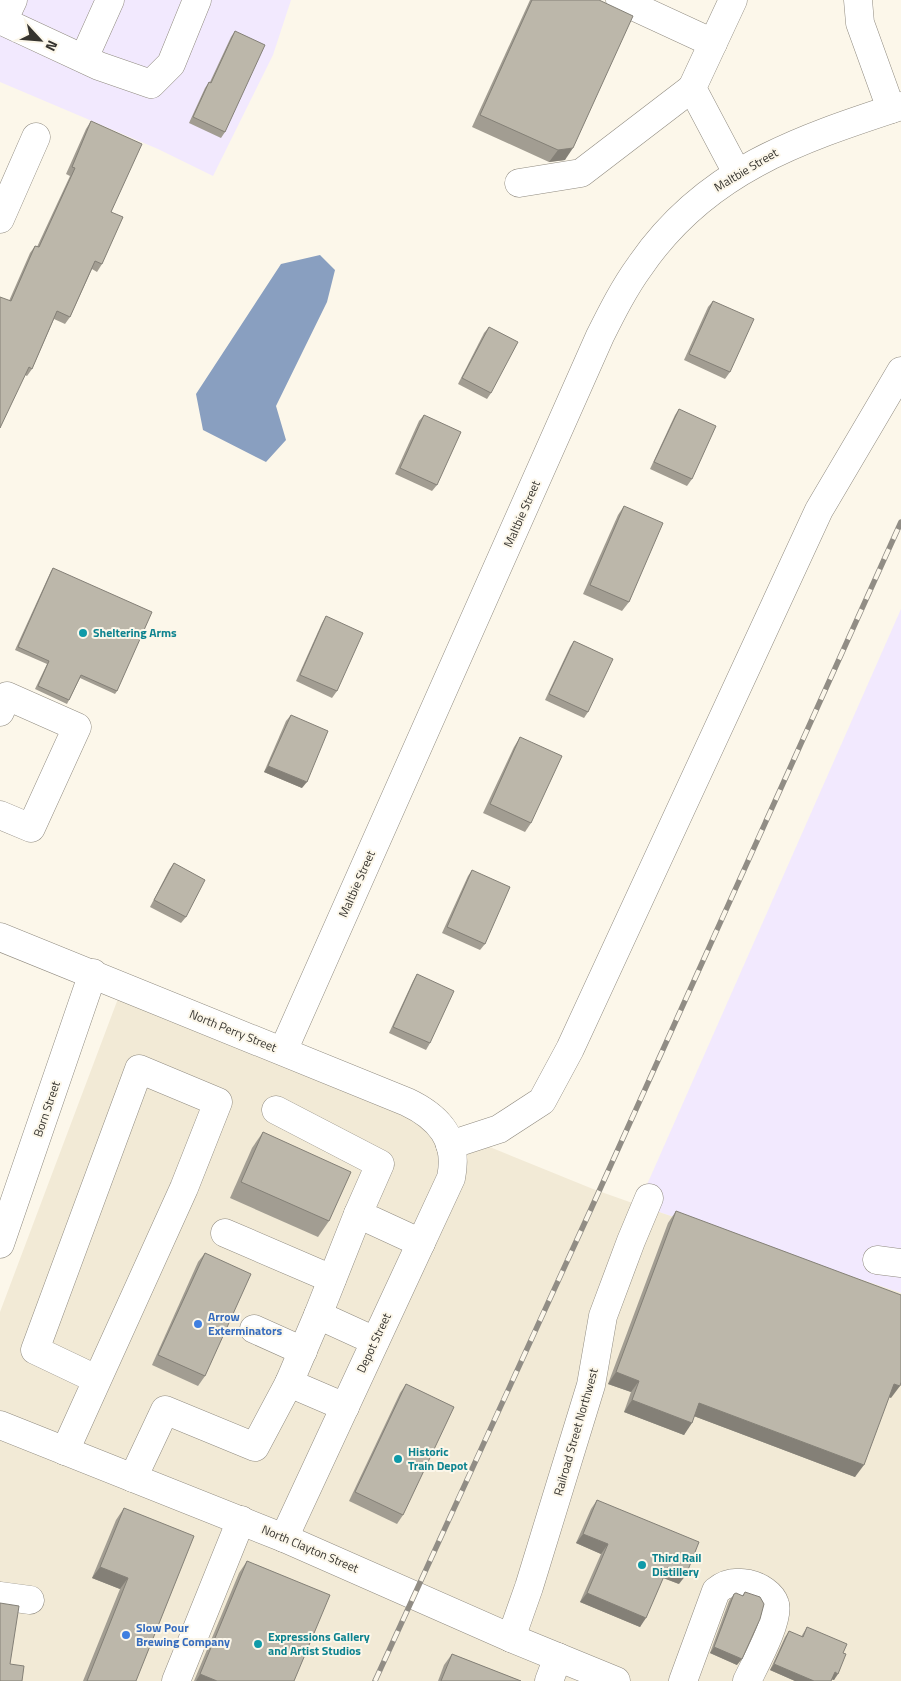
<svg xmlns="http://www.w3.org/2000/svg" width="901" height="1681" font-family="'Titillium Web',sans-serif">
<rect width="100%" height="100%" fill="#fcf7ea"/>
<g fill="#f2e9fe">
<path d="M0 0H291L273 55 213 176 158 149 0 82Z"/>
<path d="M901 609V1293L638 1205Z"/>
</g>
<path fill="#f2ead6" d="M119 996 593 1189 638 1205 901 1293V1681H0V1312Z"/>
<path fill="#899fc0" d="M320 255 335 270 327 302 276 406 286 440 266 462 203 430 196 394 281 264Z"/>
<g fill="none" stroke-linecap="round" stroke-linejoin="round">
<g stroke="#908b80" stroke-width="29">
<g id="minor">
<path d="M620 0 713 43"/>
<path d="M733 0 692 88 737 173"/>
<path d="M858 0 860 23 891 109"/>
<path d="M0 20 99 66 151 84 171 64 197 0"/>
<path d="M3 21 13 0"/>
<path d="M84 58 110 0"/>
<path d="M519 183 581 173 692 88"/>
<path d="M0 219 36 137"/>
<path d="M0 712 7 696 77 727 31 828 0 815"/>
<path d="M0 937 407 1102C439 1117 459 1140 451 1178L284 1538"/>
<path d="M283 1051 600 336C612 312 624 288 640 266 705 171 797 140 901 106"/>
<path d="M276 1110 380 1164 358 1214 421 1243"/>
<path d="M450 1145 499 1129 542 1101 570 1049 819 510 901 371"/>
<path d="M225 1233 332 1279"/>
<path d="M0 1244 93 973"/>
<path d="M877 1260 901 1263"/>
<path d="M318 1315 375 1341"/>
<path d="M254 1329 303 1351"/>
<path d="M289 1383 345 1407"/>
<path d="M0 1425 284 1538 511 1638 616 1681"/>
<path d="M65 1451 184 1188 218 1102 139 1069 35 1350 96 1379"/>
<path d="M133 1478 165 1410 255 1447 289 1383 318 1315 358 1214"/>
<path d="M0 1596 30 1600"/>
<path d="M511 1638 529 1587 591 1385 603 1316 631 1241 649 1198"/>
<path d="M176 1681 241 1520"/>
<path d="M549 1681 558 1657"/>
<path d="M683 1681 716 1591C726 1582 736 1581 749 1584 759 1586 772 1594 775 1604 780 1619 754 1666 747 1681"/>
</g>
</g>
<use href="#minor" stroke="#fff" stroke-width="28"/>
<g stroke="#918d85" stroke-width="5.5">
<path id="rail" d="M375 1681 591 1209 901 522"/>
</g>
<use href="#rail" stroke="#fcf7ea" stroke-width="4" stroke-dasharray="11" stroke-linecap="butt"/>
</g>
<g fill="#a29d92">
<path d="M530 0H599L565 160 549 162 472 127Z"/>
<path d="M235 31 225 132 221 138 189 123 205 88 209 82H210L231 37Z"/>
<path d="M91 121 111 212 102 264 97 272 92 269 70 317 65 324 54 319 32 369 27 376 25 375 9 301 30 253 35 246 37 247 70 176 66 174 86 129Z"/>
<path d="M713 301 730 372 725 379 684 360 708 307Z"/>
<path d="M489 327 491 393 487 399 458 384 484 333Z"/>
<path d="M679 409 692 479 687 486 650 469 675 415Z"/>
<path d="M424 415 437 485 432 491 395 474 419 421Z"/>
<path d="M624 506 629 602 622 611 583 594 618 515Z"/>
<path d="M53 568 117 691 115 694 80 678 67 704 35 689 47 664 15 650 51 571Z"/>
<path d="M326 616 337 691 332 698 296 681 322 623Z"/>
<path d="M574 641 588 712 584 718 545 700 570 647Z"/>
<path d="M291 715 302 788 264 772 286 721Z"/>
<path d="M520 737 531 823 525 832 483 813 514 747Z"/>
<path d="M174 863 186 917 181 923 150 907 169 870Z"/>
<path d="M472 870 485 944 480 950 442 933 468 876Z"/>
<path d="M417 974 430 1043 426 1050 389 1033 413 981Z"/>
<path d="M263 1132 329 1221 318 1237 230 1198 252 1148Z"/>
<path d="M676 1211 891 1398 889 1397 855 1477 694 1416 684 1435 624 1412 631 1392 608 1384 668 1223Z"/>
<path d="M205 1253V1376L198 1386 152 1365 198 1262Z"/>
<path d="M406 1384 403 1515 397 1524 349 1501 400 1393Z"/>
<path d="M597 1500 679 1584 663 1578 640 1627 580 1602 601 1554 576 1543 591 1509Z"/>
<path d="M124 1508 136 1681H83L120 1589 92 1578 116 1520Z"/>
<path d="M247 1561 294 1681H194L239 1573Z"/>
<path d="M745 1592 737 1665 710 1653 729 1601 734 1594 742 1596Z"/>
<path d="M807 1627 843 1653 834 1680 832 1679 831 1681H795L770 1670 785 1637 789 1631 801 1637Z"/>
<path d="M452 1654 521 1681H438L444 1665Z"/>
</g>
<g fill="#848077">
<path d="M573 148 565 160 549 162 558 150Z"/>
<path d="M268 766 307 782 302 788 264 772Z"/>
<path d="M616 1372 639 1381 631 1392 608 1384Z"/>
<path d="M894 1384 900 1386 891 1398 886 1396Z"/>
<path d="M632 1400 692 1423 684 1435 624 1412Z"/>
<path d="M699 1403 864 1465 855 1477 691 1415Z"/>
<path d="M583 1534 608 1544 601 1554 576 1543Z"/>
<path d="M100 1567 128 1578 120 1589 92 1578Z"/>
<path d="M668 1567 686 1575 679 1584 661 1577Z"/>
<path d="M587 1593 646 1618 640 1627 580 1602Z"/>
<path d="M714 1647 742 1659 737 1665 710 1653Z"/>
<path d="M774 1664 814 1681H795L770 1670Z"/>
<path d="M835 1672 838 1674 834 1680 830 1679Z"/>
<path d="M200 1674 217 1681H196Z"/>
</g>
<g fill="#bcb7aa" stroke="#848077">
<path d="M532 0H599L633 16 573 148 558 150 480 115Z"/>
<path d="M235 31 265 45 225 132 193 117 209 82 211 83Z"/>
<path d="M91 121 142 144 111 212 123 217 102 264 95 261 70 317 57 311 32 369 29 367 0 428V297L11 301 35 246 39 247 75 168 72 167Z"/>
<path d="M713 301 754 319 730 372 689 354Z"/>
<path d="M489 327 518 342 491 393 462 378Z"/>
<path d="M679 409 716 426 692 479 654 462Z"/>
<path d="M424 415 461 432 437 485 400 468Z"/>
<path d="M624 506 663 523 629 602 590 585Z"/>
<path d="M53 568 152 612 117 691 81 675 69 700 38 686 49 661 18 647Z"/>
<path d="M326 616 363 633 337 691 300 675Z"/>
<path d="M574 641 613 659 588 712 549 694Z"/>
<path d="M291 715 328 731 307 782 268 766Z"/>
<path d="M520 737 562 756 531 823 490 804Z"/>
<path d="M174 863 205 880 186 917 154 900Z"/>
<path d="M472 870 510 887 485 944 447 927Z"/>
<path d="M417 974 454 991 430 1043 393 1027Z"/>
<path d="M263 1132 351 1172 329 1221 241 1182Z"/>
<path d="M676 1211 901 1295V1382L900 1386 894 1384 864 1465 699 1403 692 1423 632 1400 639 1381 616 1372Z"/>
<path d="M205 1253 251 1274 205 1376 158 1355Z"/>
<path d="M406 1384 454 1407 403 1515 355 1492Z"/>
<path d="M597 1500 699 1542 686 1575 668 1567 646 1618 587 1593 608 1544 583 1534Z"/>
<path d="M124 1508 194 1536 136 1681H87L128 1578 100 1567Z"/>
<path d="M247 1561 330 1595 294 1681H217L200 1674Z"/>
<path d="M745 1592 760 1597 764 1604 760 1619 742 1659 714 1647 734 1594 736 1593 743 1596Z"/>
<path d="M0 1603 19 1606 10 1664 24 1666 22 1681H0Z"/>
<path d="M807 1627 847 1644 843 1653 846 1654 838 1674 835 1672 831 1681H814L774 1664 789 1631 803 1637Z"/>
<path d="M452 1654 521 1681H441Z"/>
</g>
<g fill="#0f9aa8" stroke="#fcf7ea" stroke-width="2">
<circle cx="83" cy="633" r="5"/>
<circle cx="398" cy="1459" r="5"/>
<circle cx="642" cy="1565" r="5"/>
<circle cx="258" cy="1644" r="5"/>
</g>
<g fill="#3f7fe0" stroke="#fcf7ea" stroke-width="2">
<circle cx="198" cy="1324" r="5"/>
<circle cx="126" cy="1635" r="5"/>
</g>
<g text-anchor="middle" stroke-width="4" stroke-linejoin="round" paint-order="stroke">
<g font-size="12" fill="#36342f" stroke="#fcf7ea">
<text transform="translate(746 170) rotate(-31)" y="4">Maltbie Street</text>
<text transform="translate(522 514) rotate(-66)" y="4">Maltbie Street</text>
<text transform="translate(357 884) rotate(-66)" y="4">Maltbie Street</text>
<text transform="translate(233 1031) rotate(22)" y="4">North Perry Street</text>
<text transform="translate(47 1109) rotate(-71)" y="4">Born Street</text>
<text transform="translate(374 1343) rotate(-65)" y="4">Depot Street</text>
<text transform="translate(576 1432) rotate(-74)" y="4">Railroad Street Northwest</text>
<text transform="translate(310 1549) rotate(23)" y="4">North Clayton Street</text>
</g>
<g font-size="12" font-weight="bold" fill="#0d838f" stroke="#fcf7ea" text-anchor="start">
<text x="93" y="637">Sheltering Arms</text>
<text x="408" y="1456">Historic<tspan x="408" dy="14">Train Depot</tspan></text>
<text x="652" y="1562">Third Rail<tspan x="652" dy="14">Distillery</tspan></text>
<text x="268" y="1641">Expressions Gallery<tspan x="268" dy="14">and Artist Studios</tspan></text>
</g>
<g font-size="12" font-weight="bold" fill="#366cbe" stroke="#fcf7ea" text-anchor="start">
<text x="208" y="1321">Arrow<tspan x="208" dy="14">Exterminators</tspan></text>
<text x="136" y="1632">Slow Pour<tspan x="136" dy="14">Brewing Company</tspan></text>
</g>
</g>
<g transform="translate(40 40) rotate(116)" stroke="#fcf7ea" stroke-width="4" paint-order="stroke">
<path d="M0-4L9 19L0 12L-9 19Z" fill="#36342f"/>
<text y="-8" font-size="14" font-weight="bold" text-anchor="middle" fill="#36342f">N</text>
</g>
</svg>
